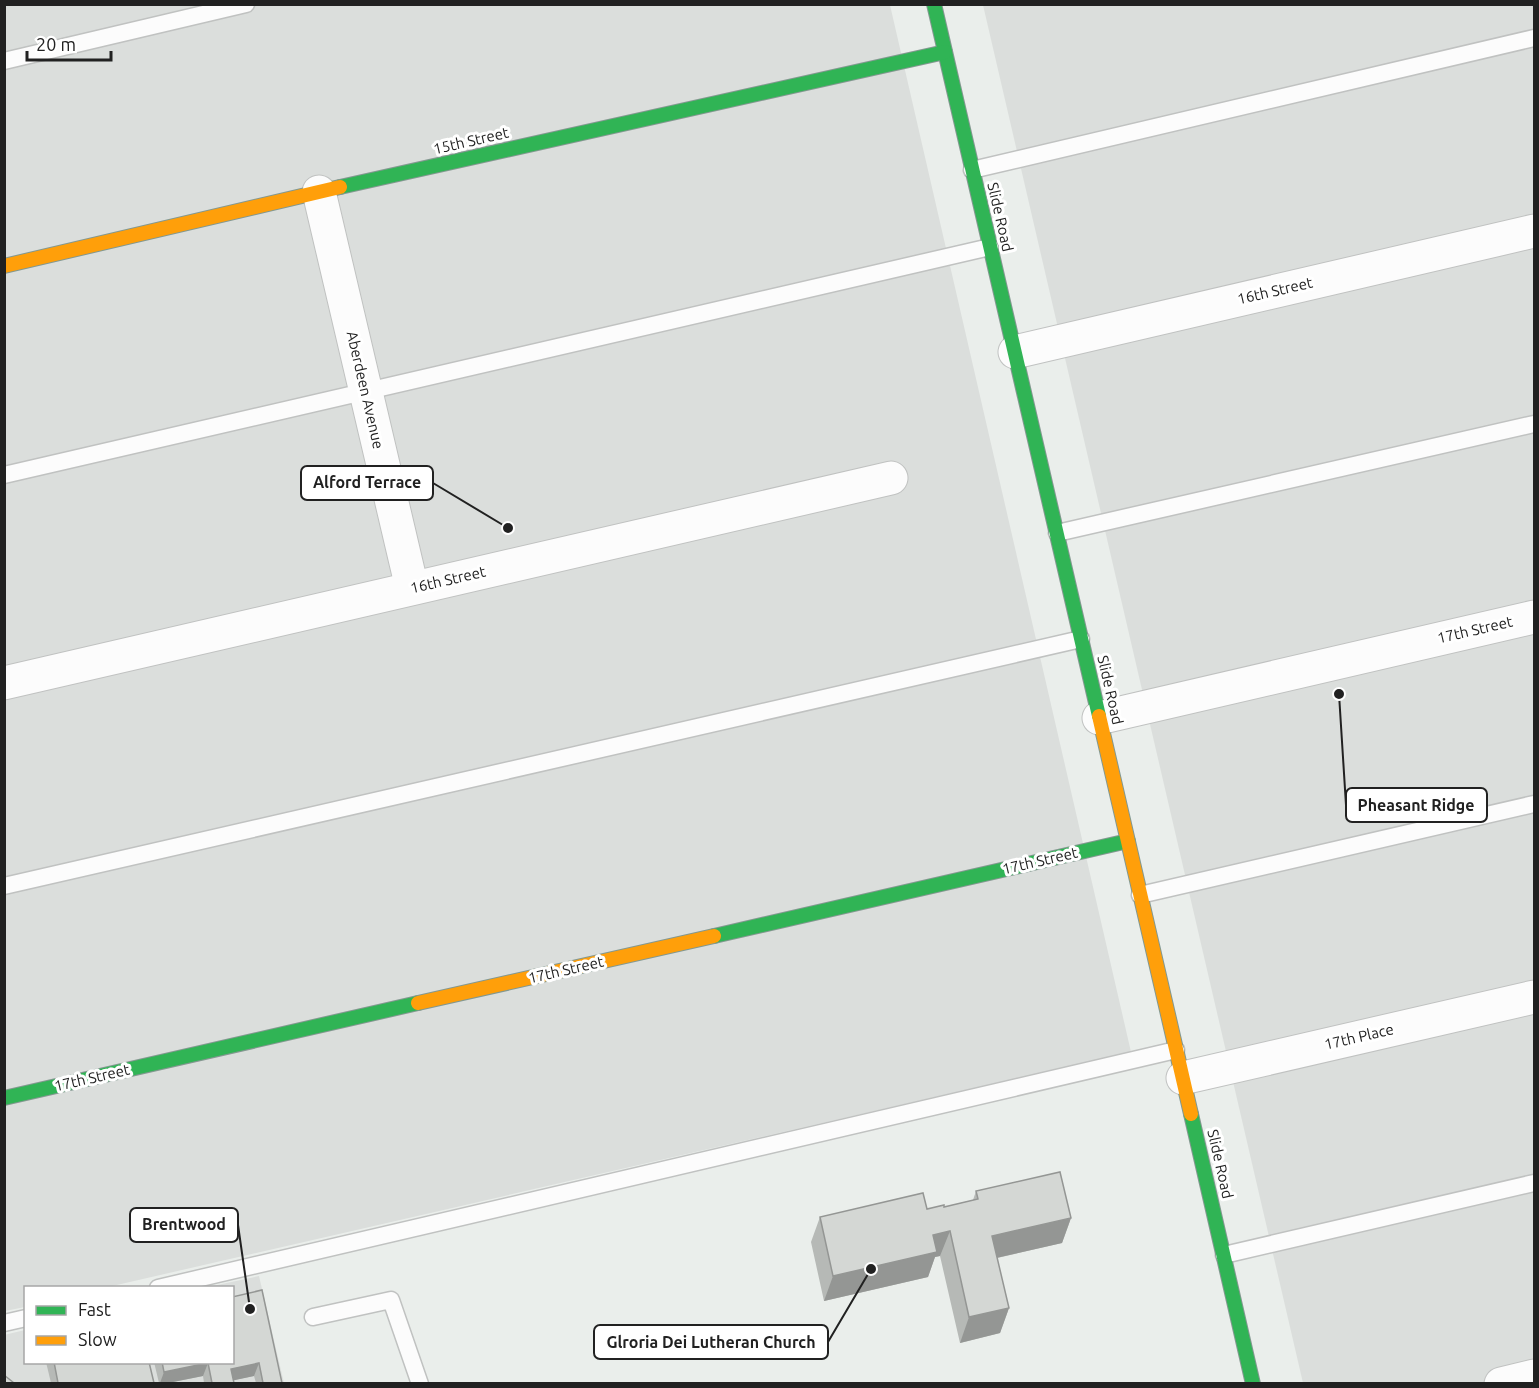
<svg xmlns="http://www.w3.org/2000/svg" width="1539" height="1388" font-family="Ubuntu,sans-serif">
<rect width="100%" height="100%" fill="#eaeeeb"/>
<g fill="#dbdedc">
<path d="M4 5H890L1131 1052 108 1287 26 1288 25 1307 5 1311Z"/>
<path d="M983 5H1534V1383H1303Z"/>
<path d="M259 1276 284 1383H5L4 1335 25 1330 26 1362H232V1288L208 1287Z"/>
</g>
<g fill="none" stroke-linecap="round" stroke-linejoin="round">
<g stroke="#c0c2c1" stroke-width="19">
<g id="lane">
<path d="M4 61 246 4"/>
<path d="M972 170 1534 38"/>
<path d="M4 475 990 247"/>
<path d="M1057 533 1534 424"/>
<path d="M4 886 1081 639"/>
<path d="M1140 895 1534 804"/>
<path d="M1224 1255 1534 1183"/>
<path d="M158 1288 1176 1050"/>
<path d="M313 1317 391 1300 420 1384"/>
<path d="M4 1323 26 1318"/>
</g>
</g>
<g stroke="#c0c2c1" stroke-width="35">
<g id="street">
<path d="M319 192 412 588"/>
<path d="M1015 352 1534 231"/>
<path d="M4 683 891 478"/>
<path d="M1099 718 1534 617"/>
<path d="M1183 1078 1534 997"/>
<path d="M1501 1384 1534 1376"/>
</g>
</g>
<g stroke="#839890" stroke-width="16">
<g id="fast">
<path d="M934 4 1099 716"/>
<path d="M340 187 945 52"/>
<path d="M714 936 1128 841"/>
<path d="M4 1098 418 1003"/>
<path d="M1191 1114 1253 1384"/>
</g>
</g>
<g stroke="#839890" stroke-width="16">
<g id="slow">
<path d="M4 266 340 187"/>
<path d="M1099 716 1191 1114"/>
<path d="M418 1003 714 936"/>
</g>
</g>
<use href="#lane" stroke="#fcfcfc" stroke-width="16"/>
<use href="#street" stroke="#fcfcfc" stroke-width="33"/>
<use href="#fast" stroke="#30b455" stroke-width="14"/>
<use href="#slow" stroke="#ff9f0a" stroke-width="14"/>
</g>
<g fill="#b6b9b6">
<path d="M976 1191 1071 1218 1062 1243 997 1258 1009 1308 1000 1333 960 1343 940 1256 935 1257 928 1277 824 1301 811 1242 820 1217 927 1209 944 1207 973 1200Z"/>
<path d="M232 1297 282 1383H256L254 1376 234 1380V1383H204L203 1376 168 1383H159L154 1362H232Z"/>
<path d="M46 1362H149L154 1383H51Z"/>
</g>
<g fill="#949694">
<path d="M1071 1218 1062 1243 983 1261 992 1236Z"/>
<path d="M950 1231 940 1256 935 1257 928 1277 824 1301 833 1276 933 1235Z"/>
<path d="M1009 1308 1000 1333 960 1343 969 1317Z"/>
<path d="M208 1363 203 1376 168 1383H160L164 1372Z"/>
<path d="M259 1363 254 1376 226 1382 231 1369Z"/>
</g>
<g fill="#d4d7d4" stroke="#949694" stroke-width="1.5">
<path d="M1060 1172 1071 1218 992 1236 1009 1308 969 1317 950 1231 933 1235 937 1252 833 1276 820 1217 923 1193 927 1209 944 1205V1207L978 1199 976 1191Z"/>
<path d="M262 1290 282 1383H263L259 1363 231 1369 234 1383H212L208 1363 164 1372 162 1362H232V1297Z"/>
<path d="M54 1362H149L154 1383H58Z"/>
<path d="M4 1375 14 1383H4Z"/>
</g>
<g text-anchor="middle" stroke-width="6" stroke-linejoin="round" paint-order="stroke">
<g font-size="15" fill="#212121" stroke="#fff">
<text transform="translate(471 141) rotate(-13)" y="5">15th Street</text>
<text transform="translate(1000 217) rotate(77)" y="5">Slide Road</text>
<text transform="translate(1275 291) rotate(-13)" y="5">16th Street</text>
<text transform="translate(365 390) rotate(77)" y="5">Aberdeen Avenue</text>
<text transform="translate(448 580) rotate(-13)" y="5">16th Street</text>
<text transform="translate(1475 630) rotate(-13)" y="5">17th Street</text>
<text transform="translate(1110 690) rotate(77)" y="5">Slide Road</text>
<text transform="translate(1040 861) rotate(-13)" y="5">17th Street</text>
<text transform="translate(566 970) rotate(-13)" y="5">17th Street</text>
<text transform="translate(1359 1037) rotate(-13)" y="5">17th Place</text>
<text transform="translate(92 1078) rotate(-13)" y="5">17th Street</text>
<text transform="translate(1220 1164) rotate(77)" y="5">Slide Road</text>
</g>
</g>
<path fill="none" stroke="#212121" stroke-width="2" d="M508 528L433 483M1339 694L1346 805M250 1309L238 1225M871 1269L828 1342"/>
<g fill="#212121" stroke="#fff" stroke-width="2">
<circle cx="508" cy="528" r="6"/>
<circle cx="1339" cy="694" r="6"/>
<circle cx="250" cy="1309" r="6"/>
<circle cx="871" cy="1269" r="6"/>
</g>
<g fill="#fff" stroke="#212121" stroke-width="2">
<rect x="301" y="466" width="132" height="34" rx="6"/>
<rect x="1346" y="788" width="141" height="34" rx="6"/>
<rect x="130" y="1208" width="108" height="34" rx="6"/>
<rect x="594" y="1325" width="234" height="34" rx="6"/>
</g>
<g font-size="16" text-anchor="middle" font-weight="bold" fill="#212121">
<text x="367" y="488">Alford Terrace</text>
<text x="1416" y="811">Pheasant Ridge</text>
<text x="184" y="1230">Brentwood</text>
<text x="711" y="1348">Glroria Dei Lutheran Church</text>
</g>
<rect width="1539" height="1388" fill="none" stroke="#212121" stroke-width="12"/>
<rect x="24" y="1286" width="210" height="78" fill="#ffffff" stroke="#a6a6a6" stroke-width="1.5"/>
<rect x="36" y="1306" width="30" height="9" fill="#30b455" stroke="#a6a6a6" stroke-width="1.5"/>
<text x="78" y="1316" font-size="18" fill="#212121">Fast</text>
<rect x="36" y="1336" width="30" height="9" fill="#ff9f0a" stroke="#a6a6a6" stroke-width="1.5"/>
<text x="78" y="1346" font-size="18" fill="#212121">Slow</text>
<path d="M27 51v9h84v-9" fill="none" stroke="#212121" stroke-width="3"/>
<text x="36" y="51" font-size="18" fill="#212121" stroke="#ffffff" stroke-width="4.5" paint-order="stroke">20 m</text>
</svg>
